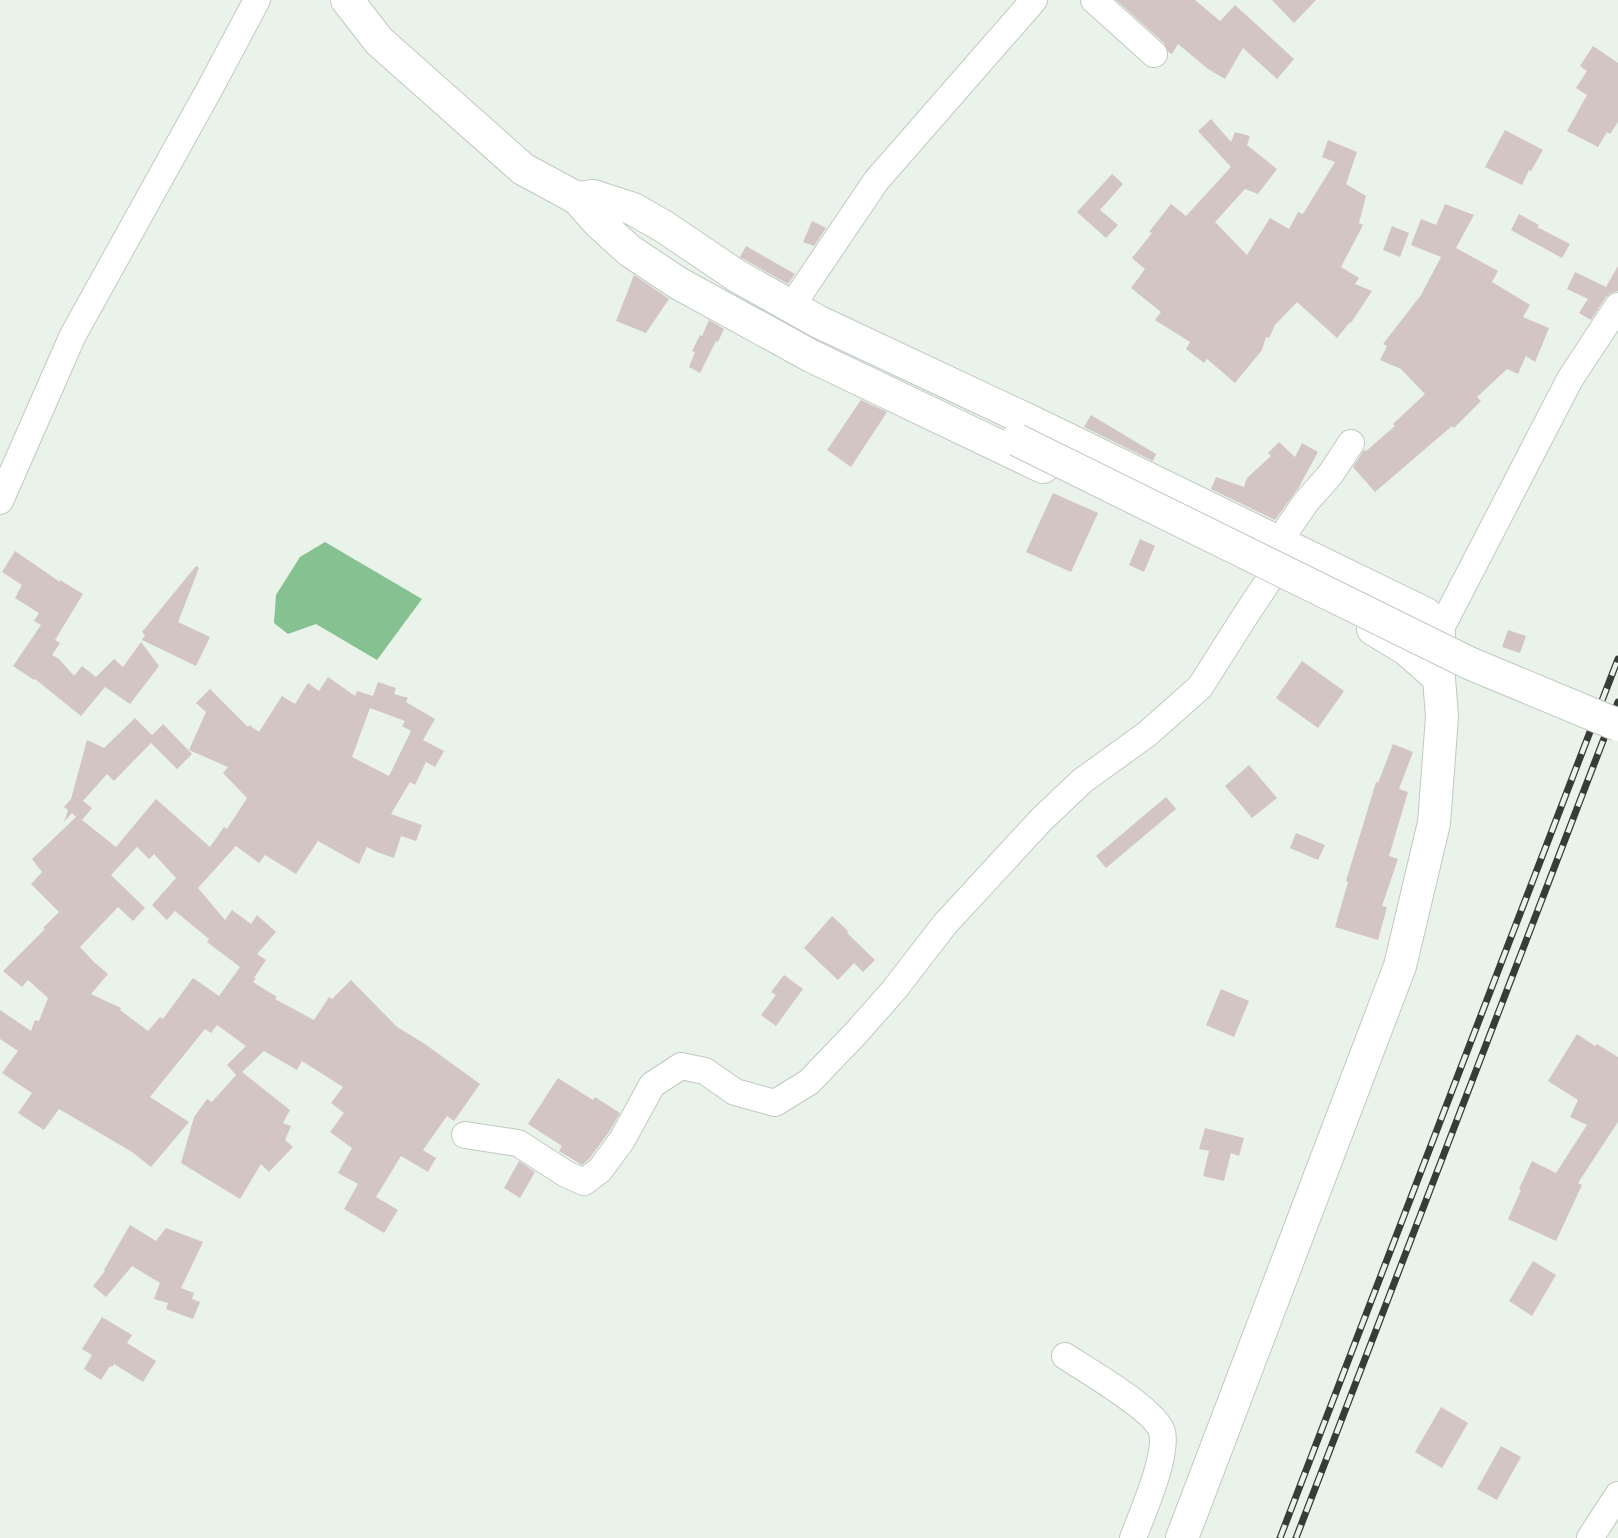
<svg xmlns="http://www.w3.org/2000/svg" width="1618" height="1538" font-family="'Public Sans',sans-serif">
<rect width="100%" height="100%" fill="#e9f3ea"/>
<path fill="#86c291" d="M325 542 422 599 377 660 316 624 288 634 274 623 276 595 300 557Z"/>
<g fill="#d4c5c5" fill-rule="evenodd">
<path d="M1116 0H1195L1220 21 1235 5 1294 59 1277 79 1243 48 1225 79 1208 69 1178 44 1172 54 1168 52 1164 43Z"/>
<path d="M1272 0H1316L1294 23Z"/>
<path d="M1593 46 1618 63V122L1610 134 1607 132 1598 147 1567 131 1587 95 1576 88 1587 71 1580 66Z"/>
<path d="M1211 119 1231 142 1235 132 1250 136 1247 145 1277 169 1258 194 1245 189 1215 222 1247 255 1270 218 1289 229 1298 212 1303 214 1335 162 1322 157 1328 140 1357 152 1346 184 1366 196 1359 223 1363 225 1341 267 1359 278 1355 284 1372 291 1351 323 1350 322 1337 338 1297 302 1275 325 1269 338 1266 337 1262 350 1235 383 1207 359 1204 363 1186 349 1190 342 1155 320 1161 312 1131 288 1145 269 1132 258 1152 233 1149 232 1171 204 1186 216 1231 167 1198 131Z"/>
<path d="M1505 130 1543 150 1531 171 1529 170 1522 185 1485 167Z"/>
<path d="M1112 174 1123 184 1100 210 1118 225 1106 238 1077 212Z"/>
<path d="M1445 204 1474 215 1456 248 1498 271 1492 282 1530 305 1523 317 1549 328 1535 362 1526 356 1518 374 1507 369 1477 397 1481 401 1454 428 1452 426 1375 492 1353 467 1364 450 1366 451 1395 426 1393 424 1425 394 1401 369 1380 360 1387 346 1383 344 1421 295 1441 257 1411 245 1421 219 1436 225Z"/>
<path d="M1519 214 1539 225 1537 227 1570 244 1562 258 1511 230Z"/>
<path d="M812 221 826 228 814 246 803 242Z"/>
<path d="M1392 226 1409 233 1400 257 1383 250Z"/>
<path d="M746 246 795 274 788 284 740 257Z"/>
<path d="M1618 266V291L1611 293 1606 297 1591 320 1579 313 1588 299 1567 289 1575 272 1606 287Z"/>
<path d="M634 275 669 299 646 333 616 321Z"/>
<path d="M709 320 724 329 718 342 716 341 700 373 689 367 695 352 692 351 700 335 702 336Z"/>
<path d="M861 400 887 412 851 467 827 450Z"/>
<path d="M1091 415 1156 454 1153 461 1084 427Z"/>
<path d="M1279 442 1295 457 1302 443 1318 452 1299 487 1275 520 1211 489 1216 477 1244 487 1247 478 1271 456 1268 453Z"/>
<path d="M1053 493 1098 513 1071 572 1026 552Z"/>
<path d="M1140 539 1155 546 1144 572 1129 565Z"/>
<path d="M15 551 60 582V580L83 594 55 640 60 643 52 655 59 659 74 676 82 666 96 677 114 659 123 667 141 642 159 666 130 704 105 687 81 716 35 679 34 680 13 666 41 625 34 621 39 613 15 598 22 585 2 572Z"/>
<path d="M196 566 199 568 178 622 210 637 196 666 142 640 145 635 142 632Z"/>
<path d="M1508 630 1526 636 1520 653 1502 647Z"/>
<path d="M1302 661 1344 691 1318 728 1276 698Z"/>
<path d="M328 677 355 696 357 691 373 696 378 682 396 688 394 694 408 698 406 702 435 719 423 740 444 751 435 767 426 762 415 785 410 782 391 814 422 825 416 841 401 836 394 858 377 852 367 847 359 864 318 841 296 874 265 855 259 863 236 846 198 888 225 920 232 910 251 924 257 915 276 932 257 954 266 960 254 978H256L253 982 277 997 275 999 314 1020 329 997 332 999 351 980 397 1027 425 1044 480 1084 454 1121 447 1116 423 1150 436 1158 428 1172 401 1156 376 1197 398 1210 384 1233 344 1209 358 1184 338 1173 352 1148 330 1132 344 1113 331 1103 343 1087 302 1061 297 1070 264 1051 242 1072 290 1110 283 1123 291 1126 285 1140 293 1147 269 1172 261 1164 240 1199 181 1163 194 1117 207 1099 212 1102 236 1075 227 1065 246 1046 217 1025 211 1033 205 1029 150 1097 189 1122 151 1167 132 1152 59 1109 44 1130 18 1113 32 1093 2 1073 18 1051 0 1039V1010L31 1031 35 1020 39 1021 48 998 28 980 22 987 3 971 45 929 43 928 59 912 31 884 42 872 32 859 76 817 72 813 64 822 68 810 64 807 71 799 87 740 104 748 135 718 152 735 163 724 192 754 177 769 151 743 114 781 107 774 83 801 92 808 82 820 116 847 156 799 210 847 224 827 227 829 247 798 223 773 228 767 189 750 206 712 196 703 210 689 248 727 249 725 259 732 282 696 295 704 308 683 319 691ZM370 708 405 721 402 726 411 731 389 776 352 757ZM137 847 149 859 154 854 176 878 152 905 167 920 175 911 209 939 207 942 240 967 219 996 193 978 163 1019 160 1017 148 1031 120 1010 121 1008 91 994 108 974 94 962 80 947 118 907 133 921 145 908 111 875Z"/>
<path d="M1393 744 1413 752 1399 789 1408 792 1389 856 1398 859 1382 906 1387 907 1378 940 1335 927 1348 882 1346 881 1376 782 1378 783Z"/>
<path d="M1249 765 1277 798 1252 818 1225 786Z"/>
<path d="M1166 797 1176 809 1106 868 1096 856Z"/>
<path d="M1296 833 1325 845 1318 860 1290 848Z"/>
<path d="M832 916 848 931 847 933 875 960 863 972 854 963 838 980 804 948Z"/>
<path d="M784 975 803 989 776 1026 761 1015 776 995 771 992Z"/>
<path d="M1221 989 1249 1001 1234 1037 1206 1025Z"/>
<path d="M1577 1034 1595 1046 1597 1044 1618 1057V1122L1578 1183 1582 1185 1556 1241 1508 1219 1521 1190 1519 1189 1532 1161 1556 1173 1587 1125 1570 1117 1578 1100 1548 1081Z"/>
<path d="M558 1078 593 1100 595 1097 620 1113 609 1132 589 1159 582 1165 559 1151 562 1146 528 1124Z"/>
<path d="M1205 1128 1244 1138 1239 1156 1231 1153 1224 1181 1203 1176 1209 1151 1199 1149Z"/>
<path d="M519 1161 535 1172 520 1198 504 1188Z"/>
<path d="M130 1225 156 1241 166 1228 203 1242 181 1288 194 1293 192 1299 200 1302 193 1319 166 1309 168 1303 154 1299 160 1283 132 1266 106 1297 93 1286 105 1271 104 1270Z"/>
<path d="M1533 1261 1556 1275 1532 1316 1509 1301Z"/>
<path d="M102 1317 132 1335 127 1343 156 1361 143 1382 114 1364 112 1367 110 1366 101 1380 84 1369 92 1355 82 1349Z"/>
<path d="M1441 1407 1468 1423 1442 1468 1415 1452Z"/>
<path d="M1501 1446 1521 1457 1497 1500 1477 1489Z"/>
</g>
<g fill="none" stroke-linecap="round" stroke-linejoin="round">
<g stroke="#c0cac1" stroke-width="28">
<g id="minor">
<path d="M1094 0 1154 54"/>
<path d="M791 307 876 181 1034 0"/>
<path d="M0 501 73 335 209 90 257 0"/>
<path d="M1439 632 1570 379 1618 306"/>
<path d="M465 1135 518 1143 566 1174 584 1182 600 1170 622 1140 652 1085 681 1066 705 1071 735 1092 775 1103 809 1082 856 1033 894 990 945 924 1042 819 1082 781 1147 734 1200 687 1247 613 1271 577 1286 531 1306 502 1330 475 1351 443"/>
<path d="M1065 1356C1086 1370 1156 1410 1162 1432 1168 1456 1142 1514 1133 1538"/>
<path d="M1590 1538 1618 1495"/>
</g>
</g>
<g stroke="#c0cac1" stroke-width="34">
<g id="major">
<path d="M347 0 379 41 523 169 595 208"/>
<path d="M577 198 593 196 633 209 663 226 737 276 819 322 1032 422 1426 614 1439 632V678L1442 717 1434 823 1400 966 1182 1538"/>
<path d="M577 198 599 223 630 251 678 283 811 356 1043 467"/>
<path d="M1373 629 1406 649 1439 678"/>
</g>
</g>
<use href="#minor" stroke="#fff" stroke-width="26"/>
<use href="#major" stroke="#fff" stroke-width="32"/>
<g stroke="#373c38" stroke-width="7">
<g id="rail">
<path d="M1280 1538 1618 659"/>
<path d="M1296 1538 1618 702"/>
</g>
</g>
<use href="#rail" stroke="#e9f3ea" stroke-width="4.5" stroke-dasharray="14" stroke-linecap="butt"/>
<g stroke="#c0cac1" stroke-width="34" stroke-linecap="butt">
<path id="major-bridge" d="M1017 440 1469 663 1618 725"/>
</g>
<use href="#major-bridge" stroke="#fff" stroke-width="32"/>
</g>
</svg>
